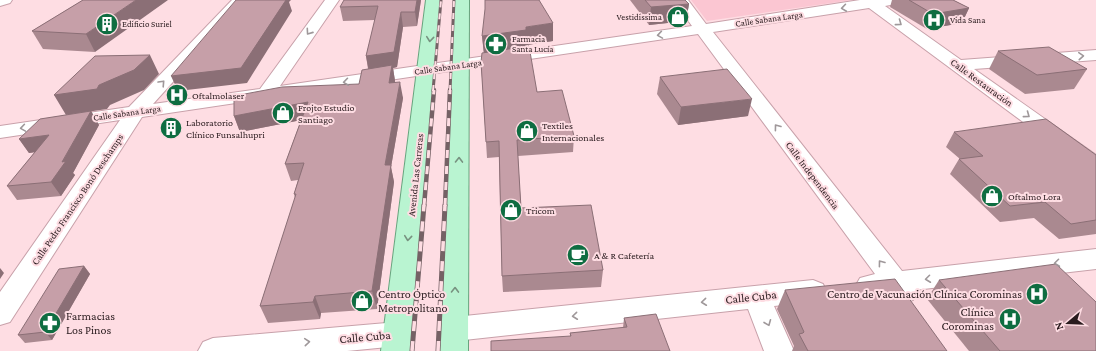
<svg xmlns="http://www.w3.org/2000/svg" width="1096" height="351" font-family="'Crimson Pro',serif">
<rect width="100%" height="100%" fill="#fedde3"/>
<path fill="#fbc6d2" d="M691 0H852L707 21Z"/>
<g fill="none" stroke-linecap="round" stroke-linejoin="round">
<g stroke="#c8a1aa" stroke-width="2">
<g id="minor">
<path d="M0 0H12L10 3 0 6Z"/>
<path d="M232 0H247L153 104 260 89 325 0H339L280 86 692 26 673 0H688L706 24 860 0H903L901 3 885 6 961 60 1096 50V60L974 69 1096 155V172L1088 170 869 8 713 32 902 271 1096 249V269L915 290 916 292 913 300C902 303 896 302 889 293L869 295 860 292 856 285 860 278 875 274 698 34 142 117 10 322 0 325V292L120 120 0 138V126L129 107Z"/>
<path d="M813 280 823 284 826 291 823 298 813 302 774 306 794 351H764L748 309 455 341 445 337 441 329 445 321 455 317Z"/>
<path d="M398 322 408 325 412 334 408 343 398 346 347 351H198L203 342 213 338Z"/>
</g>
</g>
<g stroke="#68a47e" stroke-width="2">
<g id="major">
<path d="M426 0H440L411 351H381Z"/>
<path d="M455 0H469L468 351H438Z"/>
</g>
</g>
<use href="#minor" fill="#fff" fill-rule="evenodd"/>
<use href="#major" fill="#b9f4d1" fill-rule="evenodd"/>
<g stroke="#756165" stroke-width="3">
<g id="rail-far2">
<path d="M433 91 441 0"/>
<path d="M450 91 454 0"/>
</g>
</g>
<g stroke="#756165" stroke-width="4.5">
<g id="rail-far1">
<path d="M424 206 434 90"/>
<path d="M445 206 450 90"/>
</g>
</g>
<g stroke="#756165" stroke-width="5">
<g id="rail">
<path d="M412 351 424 205"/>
<path d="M438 351 445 205"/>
</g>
</g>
<use href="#rail-far2" stroke="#fedde3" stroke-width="2" stroke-dasharray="6" stroke-linecap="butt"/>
<use href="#rail-far1" stroke="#fedde3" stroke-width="3" stroke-dasharray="8" stroke-linecap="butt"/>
<use href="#rail" stroke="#fedde3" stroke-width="3.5" stroke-dasharray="10" stroke-linecap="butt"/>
</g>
<g fill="#aa8990">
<path d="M83 0 95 52 43 49 32 31Z"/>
<path d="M421 0 417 26 403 27 397 67 393 68 395 81V82L403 98 391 167 394 182 377 309 321 313 320 319 268 323 260 306 295 198 294 194 298 180 291 181 285 164 301 120 240 132 234 116 359 84 368 69 366 56 375 20 343 21 340 7Z"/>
<path d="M630 0H685L689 4 686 21 649 25Z"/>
<path d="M892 0H953L969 8 962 23 927 29 890 7Z"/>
<path d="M553 23V41L527 45V47L537 92 574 136 573 152 518 156 521 208 603 270 601 287 503 292 502 276 499 157 487 158 481 62 484 53 482 36Z"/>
<path d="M998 51 1087 69 1074 89 1025 94 989 69Z"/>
<path d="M660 77 748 116 678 125 657 94Z"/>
<path d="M91 111 99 125 73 173 75 175 61 196 17 200 7 186 35 152 29 153 19 139Z"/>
<path d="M954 132 1096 155V234L1059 239 1034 218 1000 222 950 174 959 159H960L946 147Z"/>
<path d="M84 266 90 274 52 340 25 343 18 335Z"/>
<path d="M939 280 1096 351H969L927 299Z"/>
<path d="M785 290 947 351H792L794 346 777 309Z"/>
<path d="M624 318 670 351 570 336V333L623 328Z"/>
</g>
<g fill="#8b6f76">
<path d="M136 0H168L95 52 86 34Z"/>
<path d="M280 0H291L289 2 292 11 247 83 178 91 171 76Z"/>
<path d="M417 0H421L417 26 415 12Z"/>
<path d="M689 4 686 21 649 25 651 7Z"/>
<path d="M969 8 962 23 927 29 933 14Z"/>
<path d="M401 12 403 27 397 67 393 68 395 81 392 98 369 72 366 56Z"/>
<path d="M553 23V41L527 45V49L484 55 482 36 526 27Z"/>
<path d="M150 55 159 74 144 90 110 105 107 109 66 115 54 95 99 85Z"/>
<path d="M400 82 403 98 391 167 394 182 377 309 372 291 385 165Z"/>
<path d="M752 99 748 116 678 125 681 107Z"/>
<path d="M308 102 312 118 240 132 234 116Z"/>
<path d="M91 111 99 125 73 173 75 175 61 196 51 182Z"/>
<path d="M49 135 58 149 29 153 19 139Z"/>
<path d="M84 266 90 274 52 340 45 332Z"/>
<path d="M0 268 4 273 0 279Z"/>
<path d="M315 296 321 313 320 319 313 302Z"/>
</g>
<g fill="#c69fa8" stroke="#8b6f76">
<path d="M83 0H136L86 34 32 31Z"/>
<path d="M236 0H286L241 68 171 76Z"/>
<path d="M344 0H417L415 12H401L394 52 366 56 378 6 340 7Z"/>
<path d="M485 0H539L553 23 526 27V30L482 36 485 9Z"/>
<path d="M645 0H685L689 4 651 7Z"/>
<path d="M909 0H953L969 8 933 14Z"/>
<path d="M529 46 537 92 562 90 574 136 517 140 521 208 591 205 603 270 502 276 499 141 486 142 481 62 482 53Z"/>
<path d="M1049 47 1087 69 1037 75 998 51Z"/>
<path d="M150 55 134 70 99 85 97 89 54 95 95 56Z"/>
<path d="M392 65 389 83 400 82 385 165H391L372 291 315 296 313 302 260 306 296 194H294L304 163 285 164 308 102 234 116V96L282 87 359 84 362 70Z"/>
<path d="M727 69 752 99 681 107 660 77Z"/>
<path d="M91 111 62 162 66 161 51 182 7 186 49 135 19 139 40 119Z"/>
<path d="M1046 119 1096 155V220L1071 224 1045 202 1010 206 959 159 983 156 954 132Z"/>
<path d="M1056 264 1096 302V351H1000L939 280Z"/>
<path d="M84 266 45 332 18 335 59 269Z"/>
<path d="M895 279 947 351H808L799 334 803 333 804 332 785 290Z"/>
<path d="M656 314 670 351H491V341L571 336 570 333 627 327 624 318Z"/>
</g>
<defs><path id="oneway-chevron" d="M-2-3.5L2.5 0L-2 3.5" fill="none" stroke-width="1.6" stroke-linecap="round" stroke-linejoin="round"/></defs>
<g stroke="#9f989a">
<use href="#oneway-chevron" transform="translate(844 8) rotate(172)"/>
<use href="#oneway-chevron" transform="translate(899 23) rotate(36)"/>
<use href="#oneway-chevron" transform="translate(309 32) rotate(125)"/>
<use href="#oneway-chevron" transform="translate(660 35) rotate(171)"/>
<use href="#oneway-chevron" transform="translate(1081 56) rotate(-4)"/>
<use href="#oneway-chevron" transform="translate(346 82) rotate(172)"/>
<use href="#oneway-chevron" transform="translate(162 83) rotate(-47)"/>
<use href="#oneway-chevron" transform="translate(1027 115) rotate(36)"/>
<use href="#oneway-chevron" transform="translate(777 127) rotate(-127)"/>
<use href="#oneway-chevron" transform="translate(23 128) rotate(171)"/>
<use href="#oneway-chevron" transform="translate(881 263) rotate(-127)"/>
<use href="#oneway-chevron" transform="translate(1057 263) rotate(173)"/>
<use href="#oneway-chevron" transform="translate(928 279) rotate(173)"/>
<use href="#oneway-chevron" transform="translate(704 302) rotate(174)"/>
<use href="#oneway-chevron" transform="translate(575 316) rotate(174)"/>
<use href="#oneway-chevron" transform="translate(768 323) rotate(68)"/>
<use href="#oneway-chevron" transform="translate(307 342) rotate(-5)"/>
</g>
<g stroke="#789280">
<use href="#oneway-chevron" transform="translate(430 39) rotate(96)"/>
<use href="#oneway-chevron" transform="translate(459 160) rotate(-89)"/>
<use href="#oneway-chevron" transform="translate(408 238) rotate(96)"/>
<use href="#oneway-chevron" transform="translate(455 290) rotate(-89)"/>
</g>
<defs>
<g id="shop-disc" transform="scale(1.15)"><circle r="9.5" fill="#0e6d41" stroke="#fedde3"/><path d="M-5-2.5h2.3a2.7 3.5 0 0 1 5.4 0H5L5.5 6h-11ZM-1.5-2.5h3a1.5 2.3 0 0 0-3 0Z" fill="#fff"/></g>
<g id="hospital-disc" transform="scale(1.15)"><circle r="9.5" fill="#0e6d41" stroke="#fedde3"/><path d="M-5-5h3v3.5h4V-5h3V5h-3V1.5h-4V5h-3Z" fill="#fff"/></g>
<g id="building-disc" transform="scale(1.15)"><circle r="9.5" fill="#0e6d41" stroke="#fedde3"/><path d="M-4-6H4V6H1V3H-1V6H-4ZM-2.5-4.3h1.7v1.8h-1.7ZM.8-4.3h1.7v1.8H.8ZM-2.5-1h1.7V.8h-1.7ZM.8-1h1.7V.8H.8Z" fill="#fff"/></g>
<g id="pharmacy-disc" transform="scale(1.15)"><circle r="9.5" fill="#0e6d41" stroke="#fedde3"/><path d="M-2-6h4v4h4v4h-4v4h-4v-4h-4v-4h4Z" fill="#fff"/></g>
<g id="cafe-disc" transform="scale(1.15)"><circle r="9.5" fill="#0e6d41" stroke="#fedde3"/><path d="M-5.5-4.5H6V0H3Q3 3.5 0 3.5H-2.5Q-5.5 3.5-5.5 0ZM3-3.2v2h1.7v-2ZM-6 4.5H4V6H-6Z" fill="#fff"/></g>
</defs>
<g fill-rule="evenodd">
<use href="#shop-disc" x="678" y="17"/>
<use href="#hospital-disc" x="934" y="20"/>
<use href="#building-disc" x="107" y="24"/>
<use href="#pharmacy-disc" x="496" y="44"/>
<use href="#hospital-disc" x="177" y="95"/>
<use href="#shop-disc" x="283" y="113"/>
<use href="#building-disc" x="171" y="128"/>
<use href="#shop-disc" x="527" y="131"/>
<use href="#shop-disc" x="992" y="196"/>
<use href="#shop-disc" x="511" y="210"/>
<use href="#cafe-disc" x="578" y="255"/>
<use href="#hospital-disc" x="1037" y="294"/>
<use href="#shop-disc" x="362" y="301"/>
<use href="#hospital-disc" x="1010" y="319"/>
<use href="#pharmacy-disc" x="50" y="323"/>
</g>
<g text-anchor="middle" stroke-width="4" stroke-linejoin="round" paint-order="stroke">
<g font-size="9" fill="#291b1e" stroke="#fedde3" text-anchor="start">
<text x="662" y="20" text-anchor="end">Vestidissima</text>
<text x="950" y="23">Vida Sana</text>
<text x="122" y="27">Edificio Suriel</text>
<text x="512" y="42">Farmacia<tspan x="512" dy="10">Santa Lucía</tspan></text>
</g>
<g font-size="9" fill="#291b1e" stroke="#fedde3">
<text transform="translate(769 19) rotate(-8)" y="3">Calle Sabana Larga</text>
<text transform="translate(448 67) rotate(-8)" y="3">Calle Sabana Larga</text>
<text transform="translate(127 113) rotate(-8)" y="3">Calle Sabana Larga</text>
</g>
<g font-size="10" fill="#291b1e" stroke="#fedde3">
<text transform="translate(982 82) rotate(36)" y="4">Calle Restauración</text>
<text transform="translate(415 175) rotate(-84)" y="4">Avenida Las Carreras</text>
<text transform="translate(813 175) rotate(53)" y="4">Calle Independencia</text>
<text transform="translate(77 199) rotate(-56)" y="4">Calle Pedro Francisco Bonó Deschamps</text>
</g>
<g font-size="10" fill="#291b1e" stroke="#fedde3" text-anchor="start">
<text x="192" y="99">Oftalmolaser</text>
<text x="298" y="111">Frojto Estudio<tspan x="298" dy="12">Santiago</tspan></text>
<text x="186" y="126">Laboratorio<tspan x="186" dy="12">Clínico Funsalhupri</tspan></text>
<text x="542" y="129">Textiles<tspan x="542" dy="12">Internacionales</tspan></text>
<text x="1008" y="200">Oftalmo Lora</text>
<text x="526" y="214">Tricom</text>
<text x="594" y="259">A &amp; R Cafetería</text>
</g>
<g font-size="12" fill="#291b1e" stroke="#fedde3" text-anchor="start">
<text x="378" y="298">Centro Óptico<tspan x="378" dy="14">Metropolitano</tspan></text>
<text x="1022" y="298" text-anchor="end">Centro de Vacunación Clínica Corominas</text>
<text x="994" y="316" text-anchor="end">Clínica<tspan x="994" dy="14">Corominas</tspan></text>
<text x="66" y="320">Farmacias<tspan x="66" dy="14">Los Pinos</tspan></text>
</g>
<g font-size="12" fill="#291b1e" stroke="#fedde3">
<text transform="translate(751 297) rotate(-6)" y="4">Calle Cuba</text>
<text transform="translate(365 337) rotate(-5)" y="4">Calle Cuba</text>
</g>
</g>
<g transform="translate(1068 323) rotate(251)" stroke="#fedde3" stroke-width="3" paint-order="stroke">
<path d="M0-3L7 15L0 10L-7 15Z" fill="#291b1e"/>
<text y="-6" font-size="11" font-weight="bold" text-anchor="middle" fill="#291b1e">N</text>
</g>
</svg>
